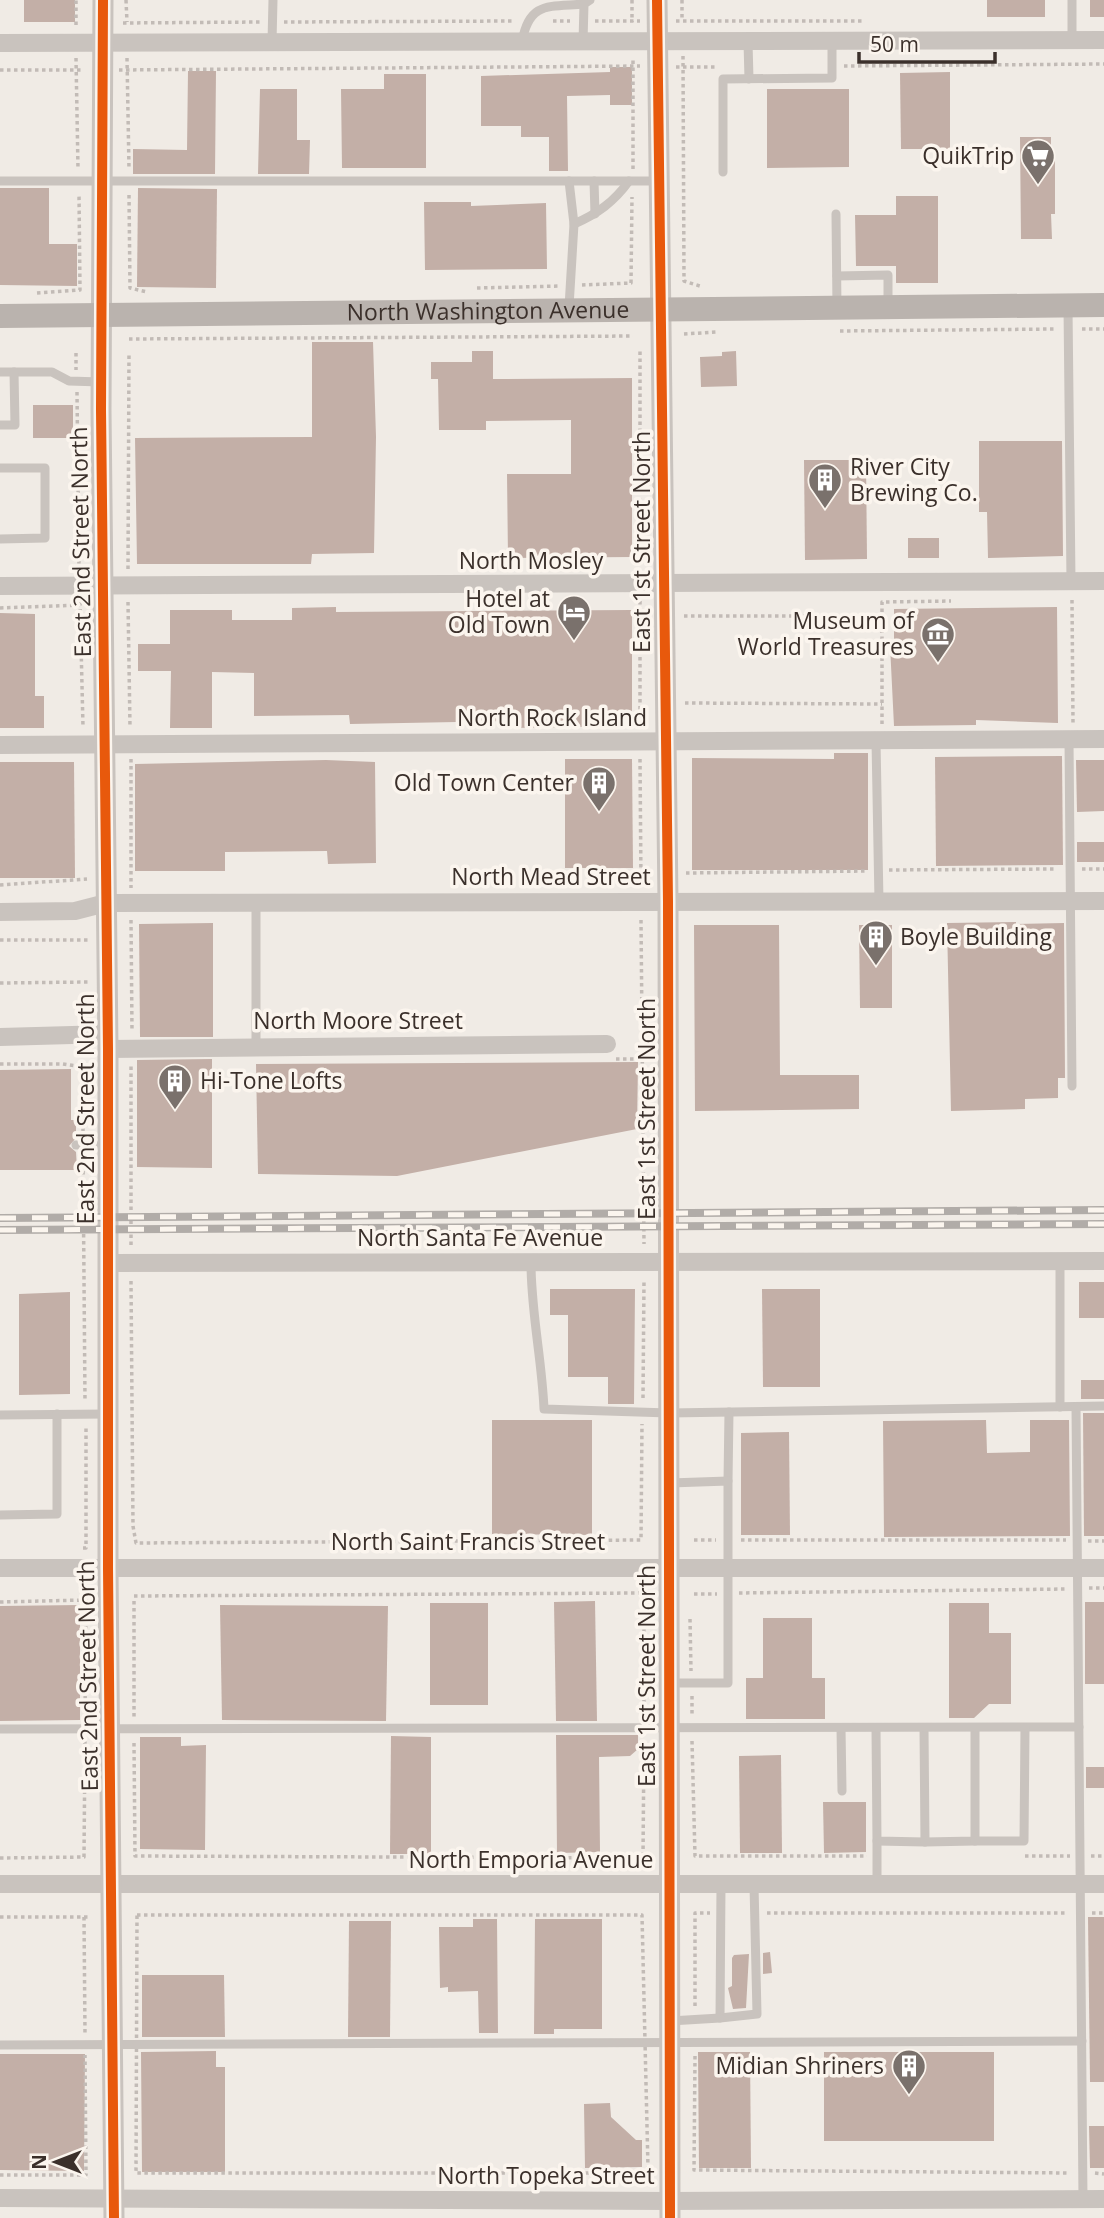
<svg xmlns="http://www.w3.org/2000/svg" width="1104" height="2218" font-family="'Open Sans',sans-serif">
<rect width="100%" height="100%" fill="#f0ebe5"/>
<g fill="#c3afa7">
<rect x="24" y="0" width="51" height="22"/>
<rect x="987" y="0" width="58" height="17"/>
<rect x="1090" y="0" width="14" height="17"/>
<path d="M610 67H632V105H610V95L567 96 568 171H549V137H521V126H481V76L610 72Z"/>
<path d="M188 71H216L215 174H133V149L187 150Z"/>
<path d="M950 72V149H901L900 73Z"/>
<path d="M384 74H426V168H342L341 89H384Z"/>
<path d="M260 89H297V140H310L309 174H258Z"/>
<path d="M767 89H849V167L767 168Z"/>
<path d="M1020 137H1051V159H1055V214H1051L1052 239H1021Z"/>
<path d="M0 188H49V244H77V286L0 285Z"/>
<path d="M138 188 217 189 216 288 137 287Z"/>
<path d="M896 196H938V283H896V266H856L855 215H896Z"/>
<path d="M424 202H471V206L546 203 547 269 425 270Z"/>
<path d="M312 342H373L376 437 374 553 312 554 311 564H137L135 438 312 437Z"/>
<path d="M472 351H493V379L632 378V557L508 558 507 474H571V420L486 421V430H439L438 379H431V362H472Z"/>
<path d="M736 351 737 386 701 387 700 357 722 356V352Z"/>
<rect x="33" y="405" width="40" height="33"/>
<path d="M979 441H1062L1063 556 988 558 987 512H979Z"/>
<path d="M804 460H866L867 559 805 560Z"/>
<rect x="908" y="538" width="31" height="20"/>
<path d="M336 607V612L632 610V726L512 728V721L350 724 349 715 254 716V673L212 672V728H170L171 671H138V644H170V610H232V620H292V608Z"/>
<path d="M1057 607 1058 723 976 720V725L894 726 890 645H894V609Z"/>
<path d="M0 613 35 614V696H44V728H0Z"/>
<path d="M834 753H868V870H692V758L834 759Z"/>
<path d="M1062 756 1063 865 936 866 935 757Z"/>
<path d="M565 759H632L633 868H565Z"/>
<path d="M326 760 375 762 376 863 328 864 327 851 225 852V871H135V764Z"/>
<path d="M1076 760H1104V811L1077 812Z"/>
<path d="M0 762H74L75 878H0Z"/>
<rect x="1077" y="842" width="27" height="20"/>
<path d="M1016 922V924L1064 923 1065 1078H1058V1098L1025 1099V1109L951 1111 947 923Z"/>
<path d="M213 923V1037H140L139 924Z"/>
<path d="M694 925H779L780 1075H859V1109L695 1111Z"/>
<path d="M859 925H892V1008H860Z"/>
<path d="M212 1059V1168L137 1167V1060Z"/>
<path d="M638 1062 637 1129 397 1176 258 1174 256 1064Z"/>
<path d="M71 1069V1120H76V1138L69 1146 76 1152 77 1170H0V1070Z"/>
<rect x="1079" y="1282" width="25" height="36"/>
<path d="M550 1289H635L634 1404H608V1377H568V1315H550Z"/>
<path d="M762 1289H820V1387H763Z"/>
<path d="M70 1292V1394L19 1395V1294Z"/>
<rect x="1081" y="1380" width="23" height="19"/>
<path d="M1083 1413H1104V1536H1084Z"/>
<path d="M492 1420H592V1535L492 1534Z"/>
<path d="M986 1420 987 1453 1030 1452V1420H1069L1070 1536 884 1537 883 1421Z"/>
<path d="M789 1432 790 1535H741V1433Z"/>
<path d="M595 1601 597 1721H556L554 1602Z"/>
<rect x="1085" y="1602" width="19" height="82"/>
<rect x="430" y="1603" width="58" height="102"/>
<path d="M949 1603H989V1633H1011V1704H989L974 1718H949Z"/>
<path d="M80 1605V1720L0 1721V1606Z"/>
<path d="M220 1605 388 1606 386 1721 222 1720Z"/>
<path d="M763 1618H812V1678H825V1719H746V1678H763Z"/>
<path d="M556 1735H638V1749L630 1756 599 1757 600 1852 557 1853Z"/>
<path d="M391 1736 431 1737V1854H390Z"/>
<path d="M140 1737H181V1746L206 1745 205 1850 140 1849Z"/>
<path d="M781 1755 782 1853H740L739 1756Z"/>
<rect x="1086" y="1767" width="18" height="21"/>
<path d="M823 1802H866V1852L824 1853Z"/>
<path d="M1088 1917H1104V2082H1090Z"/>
<path d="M473 1919H497L498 2033H479L478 1991 448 1992V1987L440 1988 439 1927H473Z"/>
<path d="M535 1919H602V2029H554V2034H534Z"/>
<path d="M349 1921H391L390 2037H348Z"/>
<path d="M770 1952 772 1973 763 1974V1953Z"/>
<path d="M749 1954 746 2008 733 2009 728 1988 732 1986V1958L734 1955Z"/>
<path d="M142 1975H224L225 2037H142Z"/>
<path d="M216 2051V2067H225V2172H142L141 2052Z"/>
<path d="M698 2052H750L751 2168H699Z"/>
<rect x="824" y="2052" width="170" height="89"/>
<path d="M0 2054H85L84 2171 0 2170Z"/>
<path d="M610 2103 611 2117 636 2140H642V2167L585 2168 584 2104Z"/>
<path d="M1089 2126H1104V2168H1090Z"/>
</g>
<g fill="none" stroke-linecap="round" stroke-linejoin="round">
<g stroke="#c2bbb6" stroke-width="3.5" stroke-dasharray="3.5 3.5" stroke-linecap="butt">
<path d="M126 0 127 22"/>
<path d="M632 0V22"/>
<path d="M682 0V20"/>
<path d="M553 21H570"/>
<path d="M595 21H640"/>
<path d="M676 21H864"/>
<path d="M284 22 514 21"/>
<path d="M123 23 262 22"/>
<path d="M76 25V0"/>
<path d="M683 56 684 281 703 287"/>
<path d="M76 58 78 169"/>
<path d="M127 58 129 169"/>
<path d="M844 66 1104 64"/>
<path d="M676 67H717"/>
<path d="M0 70H83"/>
<path d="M119 70 640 66"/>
<path d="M633 169V57"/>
<path d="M129 195 130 288 147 292"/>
<path d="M582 285 631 283 632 197"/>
<path d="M477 288 560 286"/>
<path d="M37 293 80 290 79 194"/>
<path d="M1082 329H1104"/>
<path d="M840 331 1056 329"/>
<path d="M684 334 717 332"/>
<path d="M129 339 633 336"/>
<path d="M76 353V370"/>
<path d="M77 392 79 569"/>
<path d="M640 565V349"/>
<path d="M128 569 129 352"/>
<path d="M1072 600 1073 723"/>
<path d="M640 601V726"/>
<path d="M80 602 83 727"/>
<path d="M128 602 130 727"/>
<path d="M0 608 80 605"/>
<path d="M684 616H882"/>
<path d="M685 703 882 704"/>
<path d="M882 724V602L951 601"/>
<path d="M131 759V888"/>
<path d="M640 759 641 884"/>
<path d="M1082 869H1104"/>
<path d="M889 870 1056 869"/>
<path d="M686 873 867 871"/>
<path d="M0 885 87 879"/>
<path d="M131 920 132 1031"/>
<path d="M641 920 644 1244"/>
<path d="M0 940H89"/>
<path d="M0 983 88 982"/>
<path d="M616 1059H642"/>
<path d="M0 1064H63L89 1068"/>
<path d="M83 1132V1097L87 1077"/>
<path d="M83 1157 85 1401"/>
<path d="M131 1245V1064"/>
<path d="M131 1281 133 1526 136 1543 641 1540 642 1424"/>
<path d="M643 1398 644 1280"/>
<path d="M694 1540H716"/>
<path d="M741 1540H1066"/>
<path d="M1088 1541H1104"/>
<path d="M83 1548H86V1427"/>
<path d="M1089 1588H1104"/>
<path d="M739 1593 1067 1589"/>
<path d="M694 1594H717"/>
<path d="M134 1596 641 1593"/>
<path d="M134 1601V1717"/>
<path d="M0 1602 86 1600 85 1718"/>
<path d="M690 1619 691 1671"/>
<path d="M692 1696V1716"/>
<path d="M644 1717V1599"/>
<path d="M692 1741 695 1856H867"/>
<path d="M134 1743 135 1856 643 1858 644 1738"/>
<path d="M1025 1856H1070"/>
<path d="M1091 1856H1104"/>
<path d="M0 1858 84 1857 85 1740"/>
<path d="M767 1913H1067"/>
<path d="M1092 1913H1104"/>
<path d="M137 1915H642L648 2168 642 2173H136Z"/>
<path d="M0 1917H91"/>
<path d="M84 1917 85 2034"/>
<path d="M695 2006V1913H710"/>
<path d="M695 2056 694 2170 1069 2173"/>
<path d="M1095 2173 1104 2174"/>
<path d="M0 2175H86L85 2055"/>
</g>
<g stroke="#c9c3be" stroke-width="9">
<path d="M1072 0V40"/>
<path d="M272 42 273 0"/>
<path d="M522 42C529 1 549 7 584 4"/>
<path d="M583 42 584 4 590 0"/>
<path d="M748 42 749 79"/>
<path d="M723 172V79L832 78V41"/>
<path d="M0 181H658"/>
<path d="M594 181 595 214"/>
<path d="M836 214 837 308"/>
<path d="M574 224C597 214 614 202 629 181"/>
<path d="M837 276 888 275V307"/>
<path d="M569 307 574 224 569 181"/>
<path d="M1068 308 1071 581"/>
<path d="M0 372H52L69 381 101 382"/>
<path d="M0 425H15L14 372"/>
<path d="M0 468H45V538L0 539"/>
<path d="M1069 740 1072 1086"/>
<path d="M876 741 879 901"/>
<path d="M256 903V1046"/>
<path d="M76 1145H108"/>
<path d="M531 1263C531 1312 542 1360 544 1409L669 1413 1104 1406"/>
<path d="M1060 1407V1261"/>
<path d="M1076 1407 1083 2199"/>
<path d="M0 1415 107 1414"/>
<path d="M728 1481 729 1412"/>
<path d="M670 1483 728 1481V1683H670"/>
<path d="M0 1515 57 1514V1414"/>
<path d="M841 1728 842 1791"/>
<path d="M876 1728 877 1841 925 1842"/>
<path d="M924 1728 925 1842 975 1841V1728"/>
<path d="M0 1729 1079 1727"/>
<path d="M877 1841V1885"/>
<path d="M975 1841H1024L1025 1728"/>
<path d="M721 1885 720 2018 757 2014 754 1885"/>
<path d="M670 2021 720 2018"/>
<path d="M0 2045 1082 2041"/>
</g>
<g stroke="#c9c3be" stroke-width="18">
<path d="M0 43 1104 40"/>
<path d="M0 586 1104 581"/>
<path d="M0 745 1104 739"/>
<path d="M0 912 75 911 106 903 1104 901"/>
<path d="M0 1037 108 1034"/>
<path d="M108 1049 607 1044"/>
<path d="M108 1263 1104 1261"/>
<path d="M0 1568H1104"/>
<path d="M0 1884H1104"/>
<path d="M0 2198 670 2201 1104 2199"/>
</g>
<g stroke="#c9c3be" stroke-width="21">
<path d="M103 0 101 410 108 1049V1568L114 2218"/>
<path d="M657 0 668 901 670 2218"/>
</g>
<path stroke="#bab3ae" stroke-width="24" id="s1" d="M0 316 1104 305"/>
<g stroke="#b1aca8" stroke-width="8">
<g id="rail">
<path d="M0 1218 1104 1210"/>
<path d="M0 1230 1104 1224"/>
</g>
</g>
<use href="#rail" stroke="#fbf5ee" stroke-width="5" stroke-dasharray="16" stroke-linecap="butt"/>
<g stroke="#fbf5ee" stroke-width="15">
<g id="cycleway">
<path d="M103 0 101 410 108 1049V1568L114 2218"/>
<path d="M657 0 668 901 670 2218"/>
</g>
</g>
<use href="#cycleway" stroke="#e8590c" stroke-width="10"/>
</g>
<defs>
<g id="supermarket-pin" transform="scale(1.75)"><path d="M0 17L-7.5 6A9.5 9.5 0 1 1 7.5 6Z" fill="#7a716c" stroke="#fbf5ee"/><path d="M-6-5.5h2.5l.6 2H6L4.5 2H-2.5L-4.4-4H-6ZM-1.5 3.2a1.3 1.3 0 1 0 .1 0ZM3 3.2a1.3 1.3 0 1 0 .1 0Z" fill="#fff"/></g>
<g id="building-pin" transform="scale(1.75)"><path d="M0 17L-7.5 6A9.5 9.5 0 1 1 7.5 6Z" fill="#7a716c" stroke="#fbf5ee"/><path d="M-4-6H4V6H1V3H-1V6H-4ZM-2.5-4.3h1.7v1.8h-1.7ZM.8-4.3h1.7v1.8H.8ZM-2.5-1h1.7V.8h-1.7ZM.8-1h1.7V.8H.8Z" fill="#fff"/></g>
<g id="hotel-pin" transform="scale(1.75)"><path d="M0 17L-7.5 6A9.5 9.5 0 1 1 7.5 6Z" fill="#7a716c" stroke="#fbf5ee"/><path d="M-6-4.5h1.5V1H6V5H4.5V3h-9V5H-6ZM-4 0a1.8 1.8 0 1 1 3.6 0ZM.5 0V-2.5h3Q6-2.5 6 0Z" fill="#fff"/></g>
<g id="museum-pin" transform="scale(1.75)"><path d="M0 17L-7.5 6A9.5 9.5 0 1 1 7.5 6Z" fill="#7a716c" stroke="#fbf5ee"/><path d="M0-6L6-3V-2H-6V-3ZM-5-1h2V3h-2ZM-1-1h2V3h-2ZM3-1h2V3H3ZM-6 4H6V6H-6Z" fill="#fff"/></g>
</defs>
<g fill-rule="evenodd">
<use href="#supermarket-pin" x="1038" y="156"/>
<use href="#building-pin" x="825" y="480"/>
<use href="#hotel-pin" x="574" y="612"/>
<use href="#museum-pin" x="938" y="634"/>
<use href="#building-pin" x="599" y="783"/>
<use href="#building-pin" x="876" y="937"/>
<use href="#building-pin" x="175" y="1081"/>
<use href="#building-pin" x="909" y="2066"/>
</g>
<g text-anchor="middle" stroke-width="7" stroke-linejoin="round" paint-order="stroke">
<g font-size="23" fill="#3b302b" stroke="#fbf5ee" text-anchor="end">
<text x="1014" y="164">QuikTrip</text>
<text x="850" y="475" text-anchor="start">River City<tspan x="850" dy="26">Brewing Co.</tspan></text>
<text x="550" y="607">Hotel at<tspan x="550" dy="26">Old Town</tspan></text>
<text x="914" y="629">Museum of<tspan x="914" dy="26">World Treasures</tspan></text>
<text x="574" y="791">Old Town Center</text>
<text x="900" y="945" text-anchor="start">Boyle Building</text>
<text x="200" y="1089" text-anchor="start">Hi-Tone Lofts</text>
<text x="884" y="2074">Midian Shriners</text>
</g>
<g font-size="23" fill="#3b302b" stroke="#fbf5ee">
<text dy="8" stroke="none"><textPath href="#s1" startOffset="488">North Washington Avenue</textPath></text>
<text transform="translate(81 542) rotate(-91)" y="8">East 2nd Street North</text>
<text transform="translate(642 542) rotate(-90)" y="8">East 1st Street North</text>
<text x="531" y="569">North Mosley</text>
<text x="552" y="726">North Rock Island</text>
<text x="551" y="885">North Mead Street</text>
<text x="358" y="1029">North Moore Street</text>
<text transform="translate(86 1109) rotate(-90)" y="8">East 2nd Street North</text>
<text transform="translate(647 1109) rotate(-90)" y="8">East 1st Street North</text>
<text x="480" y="1246">North Santa Fe Avenue</text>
<text x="468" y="1550">North Saint Francis Street</text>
<text transform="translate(88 1676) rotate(-91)" y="8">East 2nd Street North</text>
<text transform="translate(647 1676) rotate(-90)" y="8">East 1st Street North</text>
<text x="531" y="1868">North Emporia Avenue</text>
<text x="546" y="2184">North Topeka Street</text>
</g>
</g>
<g transform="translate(56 2162) rotate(270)" stroke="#fbf5ee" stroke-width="5" paint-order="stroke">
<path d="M0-5L12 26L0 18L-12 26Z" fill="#3b302b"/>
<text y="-10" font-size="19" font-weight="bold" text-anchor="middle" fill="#3b302b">N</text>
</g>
<path d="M859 52v10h136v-10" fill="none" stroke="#3b302b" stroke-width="3.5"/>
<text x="870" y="52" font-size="21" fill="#3b302b" stroke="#fbf5ee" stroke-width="5" paint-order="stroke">50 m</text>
</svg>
